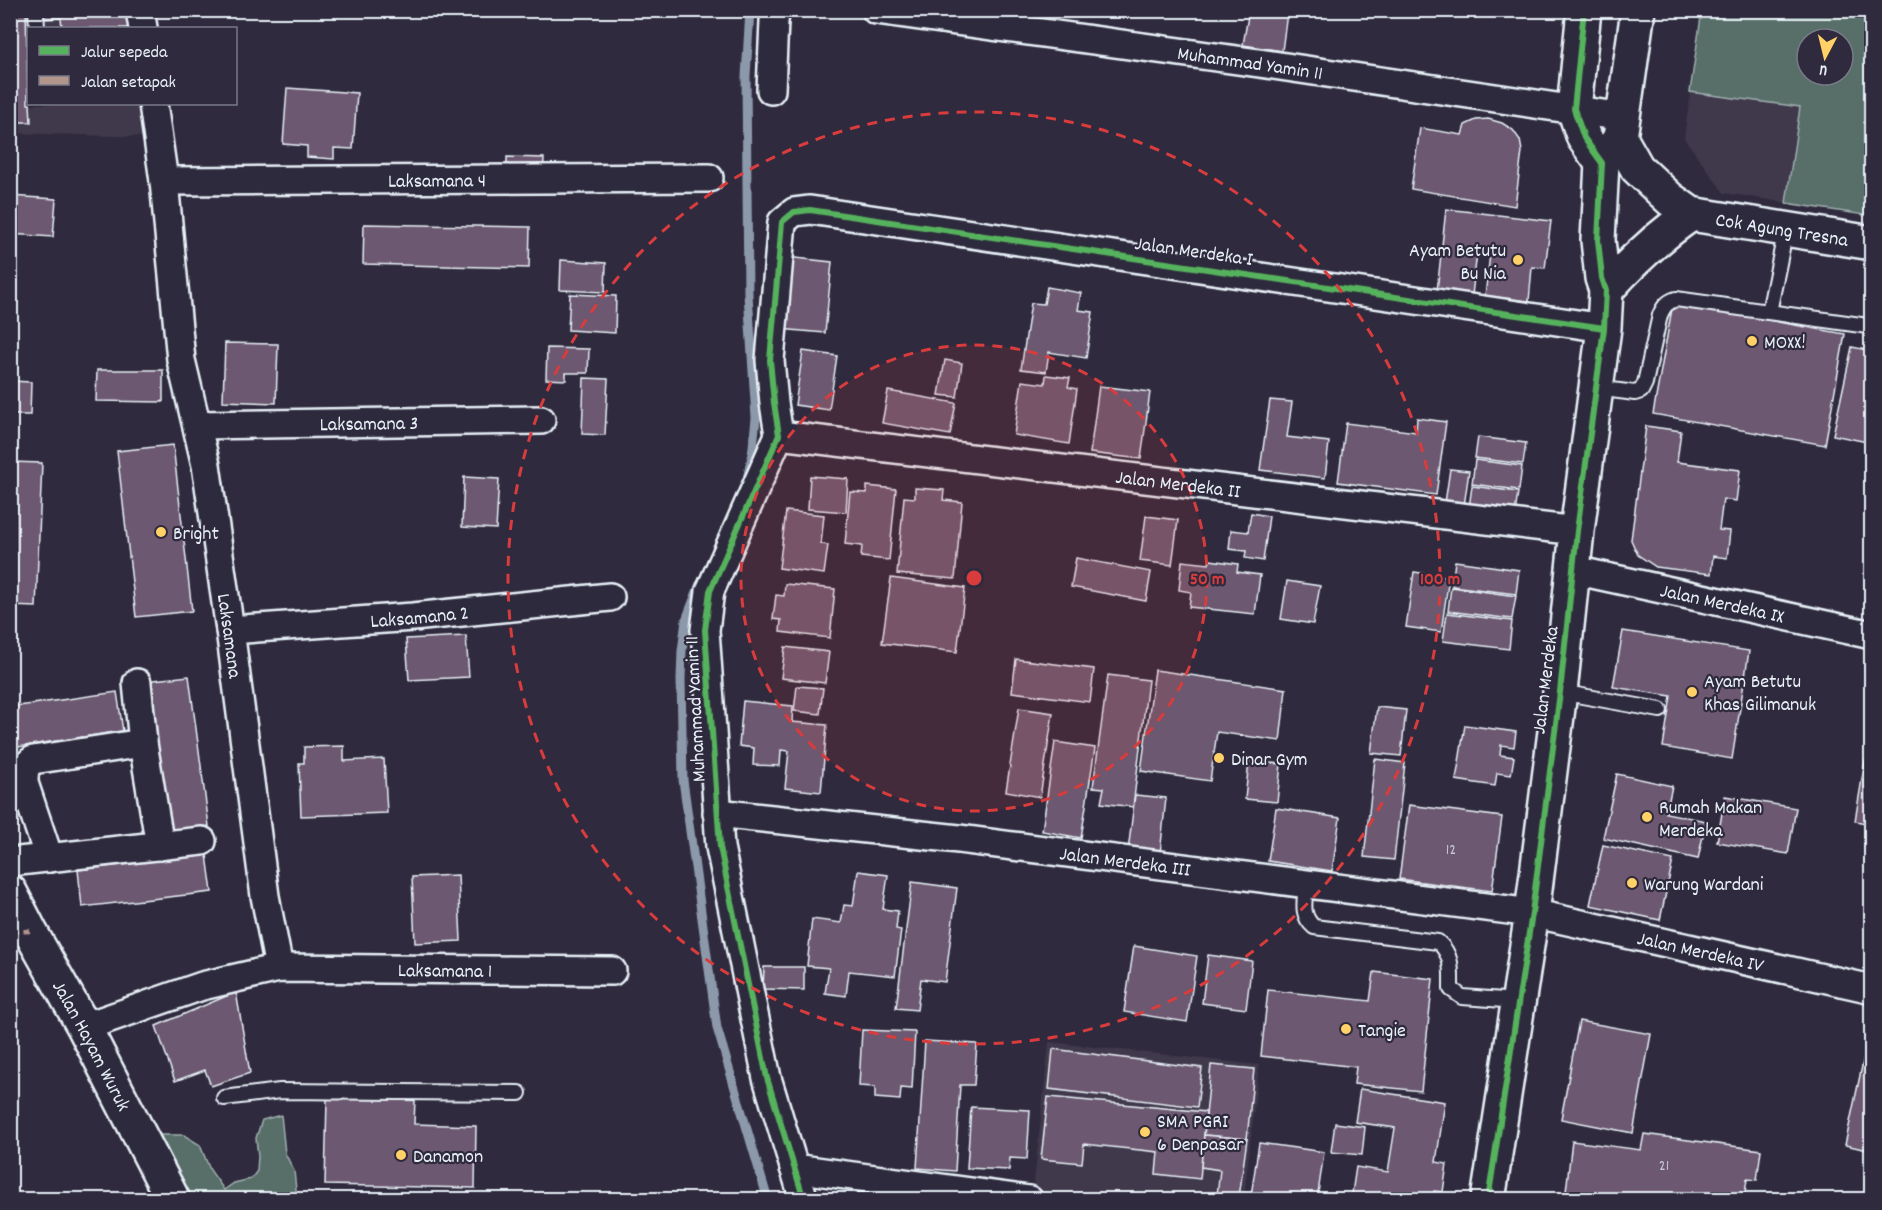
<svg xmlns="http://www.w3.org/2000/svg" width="1882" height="1210" font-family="Dekko,sans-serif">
<rect width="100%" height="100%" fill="#2f2a3d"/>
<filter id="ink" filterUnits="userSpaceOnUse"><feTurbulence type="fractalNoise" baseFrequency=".0167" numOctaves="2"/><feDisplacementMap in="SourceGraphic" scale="12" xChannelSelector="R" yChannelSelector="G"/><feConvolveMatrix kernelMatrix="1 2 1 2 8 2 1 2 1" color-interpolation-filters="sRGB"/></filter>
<g filter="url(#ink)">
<g fill="#41384c" fill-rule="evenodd">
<path d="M11 11H129L132 28H28V104H144L150 137 11 133Z"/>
<path d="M1702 11H1871V216L1724 193 1684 138ZM1807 39H1843V75H1807Z"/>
<path d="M1049 1042 1259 1065 1244 1199 1032 1200Z"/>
</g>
<g fill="#586e69" stroke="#a0b0b0" stroke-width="1.5" fill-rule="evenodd">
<path d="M1702 10 1871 11V216L1786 203 1800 107 1690 92ZM1807 39H1843V75H1807Z"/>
<path d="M281 1115 285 1153 294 1171 297 1199H178L155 1135H184L200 1145 210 1170 224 1190 234 1183 251 1179 257 1171 258 1156 256 1138 262 1120Z"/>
</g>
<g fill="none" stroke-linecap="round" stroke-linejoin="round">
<g stroke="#8c99ab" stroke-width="9">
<path d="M747 479 752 456 756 418 748 294 746 76 750 10"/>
<path d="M700 584 686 620 682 651 681 679 683 780 717 1028 768 1200"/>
</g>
</g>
<g fill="#6c5870" stroke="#e8f1f8" stroke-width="1.5">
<path d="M10 10H26L28 104H30L31 122H10Z"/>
<path d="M43 10H131L132 28H62L61 18 44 19Z"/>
<path d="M1249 10 1287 13 1282 51 1243 45Z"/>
<path d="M287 88 357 93 353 149 334 148V159L307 157V146L283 144Z"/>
<path d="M1488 119 1502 123 1513 130 1520 140 1522 151 1515 206 1411 189 1420 128 1462 135 1465 125 1476 120Z"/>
<path d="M507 157 544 158 543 177 507 176Z"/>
<path d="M10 196 56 199 53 237 10 234Z"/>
<path d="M1446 209 1551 221 1545 268 1532 267 1529 301 1485 296 1490 254 1477 253 1472 295 1437 291Z"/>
<path d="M364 224 530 227 529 268 363 264Z"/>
<path d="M786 257 832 262 825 333 779 329Z"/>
<path d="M561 260 606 263 605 292 560 290Z"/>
<path d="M1047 287 1081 293 1078 310 1093 312 1086 358 1049 352 1046 372 1021 369 1031 303 1044 304Z"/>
<path d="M570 294 616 296 615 333 568 330Z"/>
<path d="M1673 303 1845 334 1825 445 1653 414Z"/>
<path d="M225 343 278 344 276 403 223 401Z"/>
<path d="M1852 347 1872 351V443L1833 435Z"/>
<path d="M547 348 589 349 588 373H566V380L546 379Z"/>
<path d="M803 351 837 356 829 410 795 405Z"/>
<path d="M945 360 962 363 957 397 939 395Z"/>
<path d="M97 370H163V402L96 401Z"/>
<path d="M1046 375 1070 378 1068 387 1077 389 1069 444 1014 435 1022 381 1045 384Z"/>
<path d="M584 378 608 379 605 435 582 434Z"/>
<path d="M10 381 31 382 30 415H10Z"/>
<path d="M1099 386 1150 392 1141 459 1090 453Z"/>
<path d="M888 391 956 403 950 435 882 423Z"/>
<path d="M1270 400 1292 402 1287 437 1329 442 1325 478 1260 470Z"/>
<path d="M1417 418 1446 422 1436 495 1338 482 1346 423 1416 432Z"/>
<path d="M1646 426 1681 431 1677 462 1740 470 1736 501 1723 499 1719 530 1730 531 1727 558 1713 556 1711 574 1656 567 1638 555 1631 540Z"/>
<path d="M1478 437 1526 443 1523 464 1475 458Z"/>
<path d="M173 445 192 611 136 617 117 451Z"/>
<path d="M1475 460 1522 466 1519 490 1472 484Z"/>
<path d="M10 462 42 463 36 607 10 606Z"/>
<path d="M1450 469 1469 471 1464 506 1445 503Z"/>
<path d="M810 476 848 479 846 512 808 509Z"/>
<path d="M464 477 499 479 496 529 462 527Z"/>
<path d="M867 486 896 489 889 560 861 557 862 546 845 544 850 492 867 493Z"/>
<path d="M1472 486 1518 492 1515 514 1469 508Z"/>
<path d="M915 488 944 490 943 500 962 502 955 579 897 574 904 497 915 498Z"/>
<path d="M786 511 824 515 821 544 828 545 824 574 779 568Z"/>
<path d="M1251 513 1269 516 1263 561 1245 558 1246 551 1229 549 1231 530 1248 532Z"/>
<path d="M1146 516 1178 520 1172 565 1140 561Z"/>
<path d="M1076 558 1151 572 1146 601 1071 587Z"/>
<path d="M1210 560 1238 564 1237 572 1260 575 1255 614 1189 607 1191 592 1179 590 1182 561 1209 564Z"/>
<path d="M1455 561 1519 570 1516 594 1452 586Z"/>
<path d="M1414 572 1449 577 1441 632 1406 627Z"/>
<path d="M891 578 965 588 957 652 882 643Z"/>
<path d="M1287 581 1320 586 1313 624 1281 619Z"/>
<path d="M785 584 835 589 830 638 780 632 781 620 773 619 776 595 784 596Z"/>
<path d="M1451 587 1516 596 1512 619 1448 611Z"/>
<path d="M1447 613 1512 621 1509 649 1443 641Z"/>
<path d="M1623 631 1749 651 1732 759 1663 747 1671 696 1613 687Z"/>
<path d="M466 636 469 677 409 680 406 639Z"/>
<path d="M785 647 829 652 825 683 781 678Z"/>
<path d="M1016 659 1094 669 1090 702 1012 692Z"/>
<path d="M1155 670 1286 689 1280 741 1217 732 1210 781 1141 771Z"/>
<path d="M1108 675 1148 680 1133 807 1101 803 1104 788 1093 787Z"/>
<path d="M189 676 209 826 165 832 145 681Z"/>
<path d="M797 686 823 688 820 714 794 711Z"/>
<path d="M117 692 123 731 18 747 12 707Z"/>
<path d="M743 701 793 706 792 722 827 725 821 792 785 788 789 751 781 750 780 766 753 765 754 748 739 746Z"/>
<path d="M1377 707 1406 710 1401 756 1371 753Z"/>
<path d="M1019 708 1053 713 1040 797 1006 791Z"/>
<path d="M1465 725 1516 732 1514 747 1501 745 1500 755 1514 757 1511 775 1497 773 1495 786 1456 780Z"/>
<path d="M1055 742 1095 748 1081 838 1042 831Z"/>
<path d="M344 746V761L384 759 387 813 301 816 299 763H304V747Z"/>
<path d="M1375 759 1405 763 1394 860 1364 857Z"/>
<path d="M1249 761 1281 764 1277 802 1245 799Z"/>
<path d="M1865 761 1872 762V824L1855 821Z"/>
<path d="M1617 774 1672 786 1666 813 1706 821 1698 859 1603 838Z"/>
<path d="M1135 795 1166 798 1159 863 1127 859Z"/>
<path d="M1725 796 1796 808 1788 854 1717 842Z"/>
<path d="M1409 805 1502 817 1492 891 1399 879Z"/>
<path d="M1276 808 1340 818 1332 871 1268 861Z"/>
<path d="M1603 845 1673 860 1660 920 1590 905Z"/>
<path d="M207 855 212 892 82 907 78 870Z"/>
<path d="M858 871 888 875 883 909 898 911 896 929 901 930 895 976 849 971 846 996 825 993 829 968 807 966 812 919 841 923 844 905 853 906Z"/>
<path d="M458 875 461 941 415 943 412 877Z"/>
<path d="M912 882 957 888 945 982 921 979 917 1010 896 1008Z"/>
<path d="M1134 946 1197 956 1187 1022 1124 1012Z"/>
<path d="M1208 955 1252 961 1246 1009 1202 1003Z"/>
<path d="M764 967H804V990L763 989Z"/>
<path d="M1374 972 1433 979 1421 1091 1354 1084 1356 1067 1261 1056 1268 990 1370 1001Z"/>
<path d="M236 992 250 1073 211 1086 205 1070 175 1081 156 1026Z"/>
<path d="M1872 1020V1151L1845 1145Z"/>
<path d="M1579 1021 1651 1034 1633 1133 1561 1119Z"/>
<path d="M862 1030 915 1032 912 1089 901 1088 900 1100 875 1098V1087L859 1086Z"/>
<path d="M925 1041 977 1044 974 1085H960L955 1171 917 1168Z"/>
<path d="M1053 1049 1202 1068 1197 1107 1049 1089Z"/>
<path d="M1211 1065 1254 1069 1247 1139 1204 1135Z"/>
<path d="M1360 1089 1445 1102 1436 1162 1447 1164 1443 1192 1434 1191 1432 1200H1351L1356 1167 1388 1172 1395 1128 1355 1122Z"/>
<path d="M1048 1097 1206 1112 1200 1179 1156 1174 1158 1152 1084 1144 1082 1163 1041 1159Z"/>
<path d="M327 1098 415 1099 414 1124 476 1126 475 1188 325 1185Z"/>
<path d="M971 1107 1030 1110 1027 1159 1010 1158 1009 1170 967 1168Z"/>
<path d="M1335 1123 1365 1127 1362 1155 1331 1152Z"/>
<path d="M1644 1134 1761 1150 1757 1180 1747 1179 1744 1200H1565L1572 1141 1641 1150Z"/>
<path d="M1204 1135 1247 1139 1239 1197 1217 1195 1220 1170 1201 1167Z"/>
<path d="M1259 1143 1324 1152 1317 1200H1274L1251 1196Z"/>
</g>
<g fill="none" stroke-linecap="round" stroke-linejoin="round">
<g stroke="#e8f1f8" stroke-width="18">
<g id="lane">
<path d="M36 10 37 28"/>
<path d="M1769 312 1786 229"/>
<path d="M1596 388 1635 393 1641 391 1645 383 1660 315C1664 306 1667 302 1676 299L1868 326"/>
<path d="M1560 692 1660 710"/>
<path d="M1306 884C1305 901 1300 915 1314 927L1438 942C1453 955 1451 970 1451 989L1462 997 1518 1001"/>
<path d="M224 1098 280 1091 519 1093"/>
</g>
</g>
<g stroke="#e8f1f8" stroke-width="32">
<g id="street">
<path d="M140 10 143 28"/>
<path id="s1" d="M876 10 1266 64 1623 117"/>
<path d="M771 90 774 21 776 10"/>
<path id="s2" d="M153 104 164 181 181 360 206 465 230 630 265 896 279 968"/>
<path id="s3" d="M164 181 709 178"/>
<path id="s4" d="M198 425 541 420"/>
<path id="s5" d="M779 435 1577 531"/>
<path id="s6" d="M1574 570 1872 635"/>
<path id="s7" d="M230 630 413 617 610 597"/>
<path d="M137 683 143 743 160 846"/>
<path id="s8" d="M717 813 959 839 1532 913 1872 989"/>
<path d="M49 858 24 783C24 772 24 766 33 760L143 743"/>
<path d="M10 862 202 841"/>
<path id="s9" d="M84 1027 202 986 279 968 612 971"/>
<path d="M794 1168 1029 1200"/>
<path d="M804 1200 767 1078 720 847 705 630 710 591 779 435 774 403 770 360 782 222 794 212 810 210 1604 328"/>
</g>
</g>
<g stroke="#e8f1f8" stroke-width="38">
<g id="secondary">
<path d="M1584 10 1574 109 1584 138 1602 163"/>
<path id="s10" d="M1638 10 1620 138 1637 168 1670 199 1691 214 1872 243"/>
<path d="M1606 290C1632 261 1659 236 1691 214"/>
<path id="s11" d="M10 892 30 931 84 1027 173 1200"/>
<path d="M1488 1200 1532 913 1560 692 1577 531 1604 328 1606 290 1602 278 1598 240 1602 163 1620 138"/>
</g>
</g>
<use href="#lane" stroke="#2f2a3d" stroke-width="14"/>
<use href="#street" stroke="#2f2a3d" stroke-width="27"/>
<use href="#secondary" stroke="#2f2a3d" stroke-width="33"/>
<path stroke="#b2968c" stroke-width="4.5" stroke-dasharray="9 4.5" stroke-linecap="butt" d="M10 932 30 931"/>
<g stroke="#2f2a3d" stroke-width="10">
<g id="cycleway">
<path d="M804 1200 767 1078 720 847 705 630 710 591 779 435 774 403 770 360 782 222 794 212 810 210 1604 328"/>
<path d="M1488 1200 1532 913 1560 692 1577 531 1604 328 1606 290 1602 278 1598 240 1602 163 1584 138 1574 109 1584 10"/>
</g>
</g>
<use href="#cycleway" stroke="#56b35d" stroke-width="6"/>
</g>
</g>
<circle cx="974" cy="578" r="233" fill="#d83c3d" fill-opacity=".12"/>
<g fill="none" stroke="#d83c3d" stroke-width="3" stroke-dasharray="10 8">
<circle cx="974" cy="578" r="233"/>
<circle cx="974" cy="578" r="466"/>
</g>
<g fill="#ffd166" stroke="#2f2a3d" stroke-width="2">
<circle cx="1518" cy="260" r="6"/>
<circle cx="1752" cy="341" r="6"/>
<circle cx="161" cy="532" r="6"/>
<circle cx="1692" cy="692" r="6"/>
<circle cx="1219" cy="758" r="6"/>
<circle cx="1647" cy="817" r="6"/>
<circle cx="1632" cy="883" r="6"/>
<circle cx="1346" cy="1029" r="6"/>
<circle cx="1145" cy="1132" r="6"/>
<circle cx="401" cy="1155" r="6"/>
</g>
<g text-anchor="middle" stroke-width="4.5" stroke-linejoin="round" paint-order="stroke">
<g font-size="16" fill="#c9cbd6">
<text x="1451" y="854">12</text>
<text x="1664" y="1170">21</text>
</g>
<g font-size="20" fill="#e8f1f8" stroke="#2f2a3d">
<text dy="7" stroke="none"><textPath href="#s1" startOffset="378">Muhammad Yamin 11</textPath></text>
<text dy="7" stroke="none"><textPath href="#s3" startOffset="273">Laksamana 4</textPath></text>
<text dy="7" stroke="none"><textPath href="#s10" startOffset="327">Cok Agung Tresna</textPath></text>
<text transform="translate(1194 250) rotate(8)" y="7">Jalan Merdeka I</text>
<text dy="7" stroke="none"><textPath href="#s4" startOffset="171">Laksamana 3</textPath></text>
<text dy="7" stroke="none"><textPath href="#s5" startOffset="402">Jalan Merdeka II</textPath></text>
<text dy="7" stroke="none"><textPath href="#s6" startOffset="152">Jalan Merdeka IX</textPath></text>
<text dy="7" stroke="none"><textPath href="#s7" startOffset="190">Laksamana 2</textPath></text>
<text dy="7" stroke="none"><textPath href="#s2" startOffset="538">Laksamana</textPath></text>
<text transform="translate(1544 680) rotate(-83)" y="7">Jalan Merdeka</text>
<text transform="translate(694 709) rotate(-93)" y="7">Muhammad Yamin 11</text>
<text dy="7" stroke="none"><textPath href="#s8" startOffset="411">Jalan Merdeka III</textPath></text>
<text dy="7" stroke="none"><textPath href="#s8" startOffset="994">Jalan Merdeka IV</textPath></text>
<text dy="7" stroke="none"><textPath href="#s9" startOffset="370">Laksamana 1</textPath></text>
<text dy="7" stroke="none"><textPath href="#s11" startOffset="174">Jalan Hayam Wuruk</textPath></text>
</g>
<g font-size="20" fill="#e8f1f8" stroke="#2f2a3d" text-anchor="start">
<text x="1506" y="256" text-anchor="end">Ayam Betutu<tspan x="1506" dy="23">Bu Nia</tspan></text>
<text x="1764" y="348">MOXX!</text>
<text x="173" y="539">Bright</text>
<text x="1704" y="687">Ayam Betutu<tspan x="1704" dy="23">Khas Gilimanuk</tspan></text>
<text x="1231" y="765">Dinar Gym</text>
<text x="1659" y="813">Rumah Makan<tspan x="1659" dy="23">Merdeka</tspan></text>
<text x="1644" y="890">Warung Wardani</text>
<text x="1358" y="1036">Tangie</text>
<text x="1157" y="1127">SMA PGRI<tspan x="1157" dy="23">6 Denpasar</tspan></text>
<text x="413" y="1162">Danamon</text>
</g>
</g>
<circle cx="974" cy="578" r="9" fill="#d83c3d" stroke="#2f2a3d" stroke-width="3"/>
<g font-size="18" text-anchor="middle" font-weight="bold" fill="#d83c3d" stroke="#2f2a3d" stroke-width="4.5" stroke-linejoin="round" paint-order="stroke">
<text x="1207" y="584">50 m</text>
<text x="1440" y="584">100 m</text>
</g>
<rect width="1882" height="1210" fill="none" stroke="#2f2a3d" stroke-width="36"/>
<rect x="18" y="18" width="1846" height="1174" fill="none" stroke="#e8f1f8" stroke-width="2" filter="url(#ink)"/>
<rect x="27" y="27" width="210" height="78" fill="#2f2a3d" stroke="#797a88" stroke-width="1.5"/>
<rect x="39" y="46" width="30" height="9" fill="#56b35d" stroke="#797a88" stroke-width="1.5"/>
<text x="81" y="57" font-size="18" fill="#e8f1f8">Jalur sepeda</text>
<rect x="39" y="76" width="30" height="9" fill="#b2968c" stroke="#797a88" stroke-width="1.5"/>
<text x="81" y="87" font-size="18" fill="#e8f1f8">Jalan setapak</text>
<g transform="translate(1825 57) rotate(187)"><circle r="28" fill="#2f2a3d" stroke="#797a88" stroke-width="1.5"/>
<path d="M0-4.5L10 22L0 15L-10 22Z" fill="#ffd166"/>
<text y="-9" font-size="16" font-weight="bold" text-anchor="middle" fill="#e8f1f8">U</text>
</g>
</svg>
